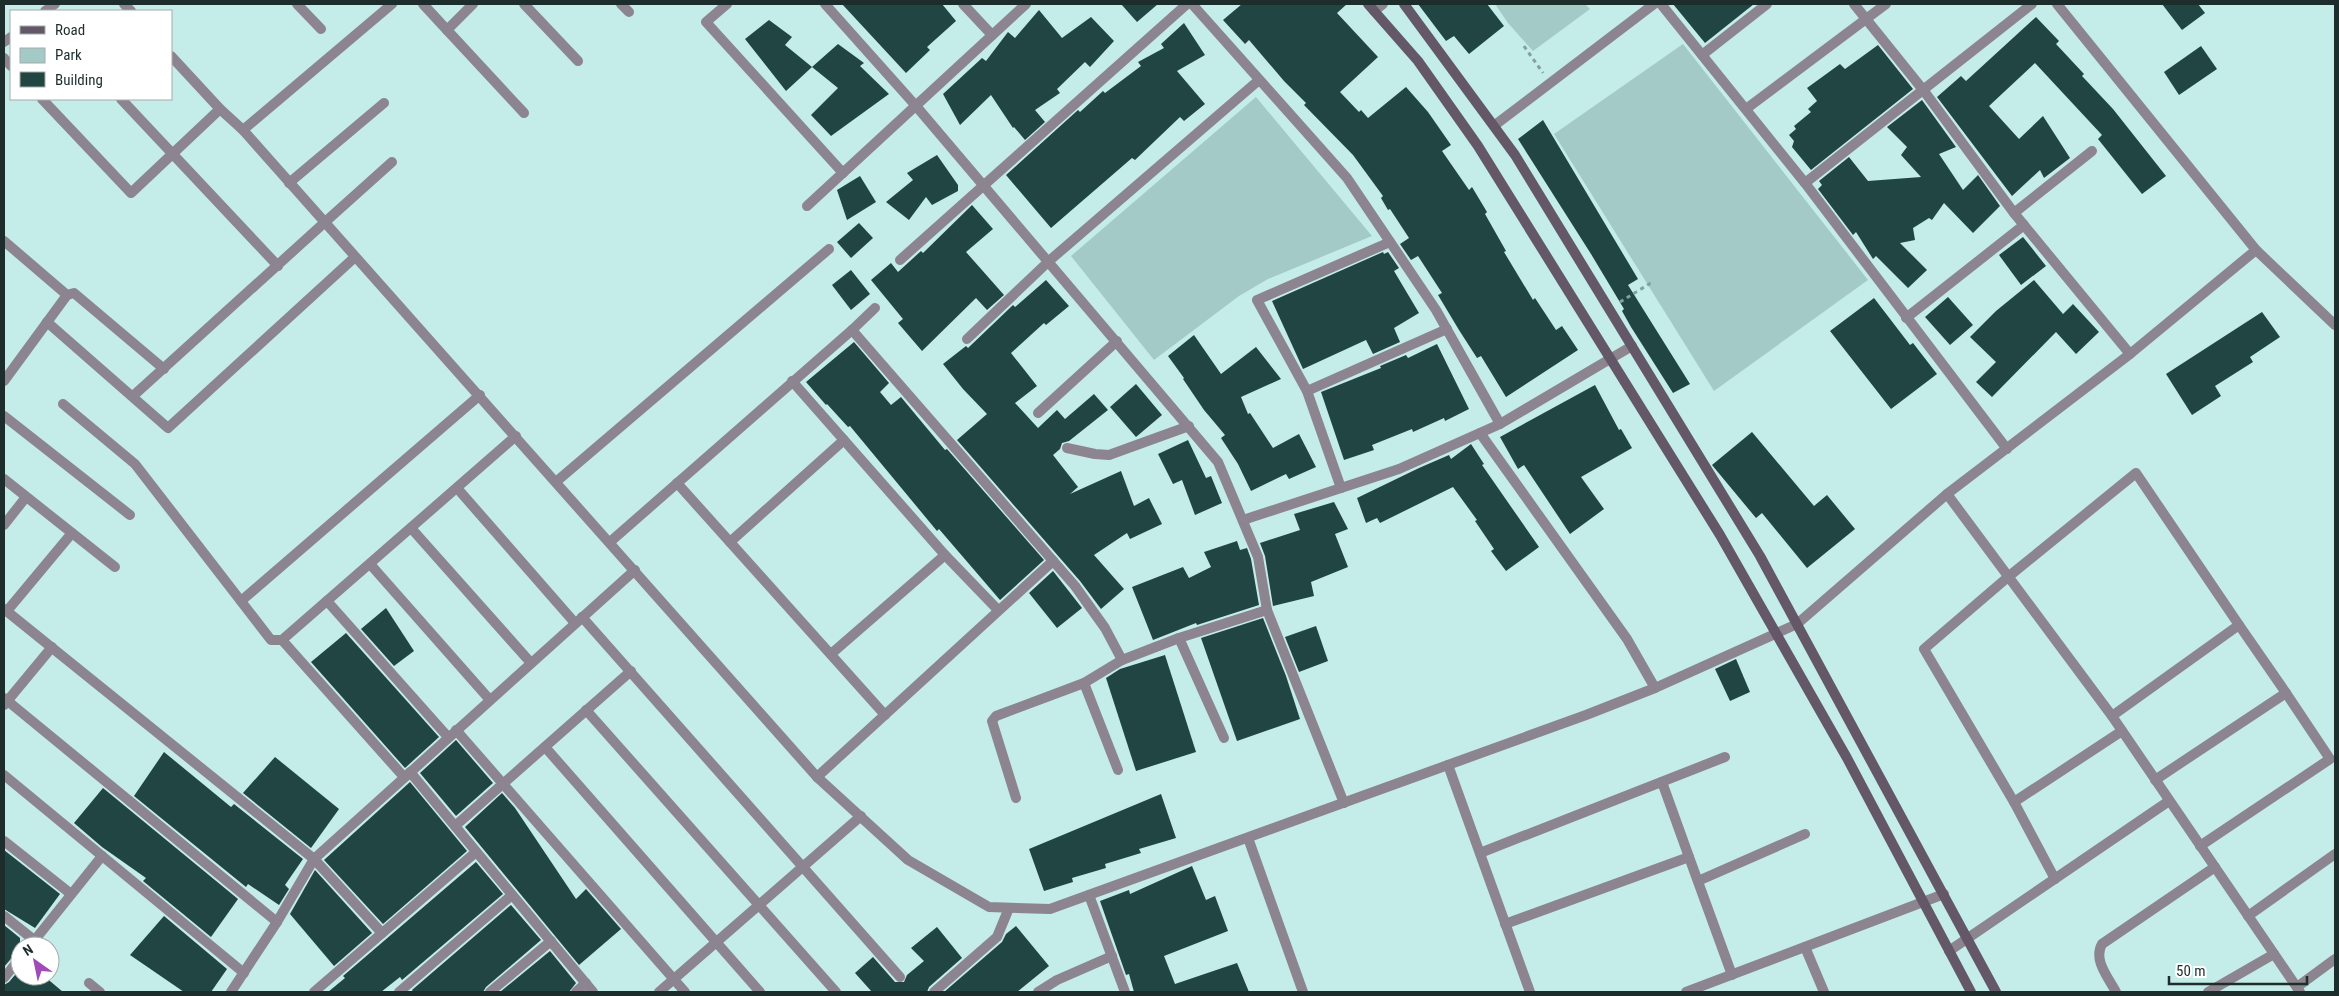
<svg xmlns="http://www.w3.org/2000/svg" width="2339" height="996" font-family="'Roboto Condensed',sans-serif">
<rect width="100%" height="100%" fill="#c4ece9"/>
<g fill="#a4cac7">
<path d="M1495 4H1585L1590 9 1533 51 1508 23Z"/>
<path d="M1683 44 1868 280 1714 391 1554 134Z"/>
<path d="M1256 97 1372 236 1268 279 1239 296 1154 360 1071 256Z"/>
</g>
<g fill="#204543">
<path d="M842 4H942L956 21 927 47 930 50 906 73Z"/>
<path d="M1121 4H1158L1137 22Z"/>
<path d="M1242 4H1347L1337 13 1378 57 1340 92 1359 112 1361 110 1368 118 1406 87 1428 112 1451 145 1442 151 1469 190 1472 187 1487 212 1485 214 1506 251 1504 252 1533 300 1535 298 1556 330 1562 326 1578 350 1506 397 1481 356 1477 358 1459 330 1438 295 1442 293 1418 256 1411 260 1400 244 1409 238 1390 209 1388 210 1381 198 1383 196 1353 155 1304 105 1306 103 1284 81 1249 40 1245 44 1223 20Z"/>
<path d="M1418 4H1487L1504 26 1469 54 1454 36 1446 41Z"/>
<path d="M1673 4H1754L1705 43Z"/>
<path d="M2162 4H2198L2205 13 2182 30Z"/>
<path d="M1039 10 1062 38 1091 17 1114 41 1090 67 1085 62 1057 89 1060 93 1035 110 1045 122 1025 140 1014 127 1013 128 991 95 960 125 943 94 982 58 986 61 1008 32 1015 38Z"/>
<path d="M2036 17 2059 41 2056 44 2084 74 2082 76 2113 109 2166 176 2142 194 2098 139 2102 135 2035 63 1989 106 2019 139 2043 116 2070 158 2044 178 2040 170 2012 196 1937 97 1961 76 1966 81Z"/>
<path d="M769 20 792 37 785 45 812 67 786 91 745 39Z"/>
<path d="M1184 23 1205 55 1177 71 1205 104 1184 121 1180 117 1135 160 1132 158 1051 228 1006 175 1078 110 1080 112 1103 91 1105 93 1141 66 1138 62 1164 48 1161 44Z"/>
<path d="M838 44 864 63 860 66 889 94 831 136 811 115 838 88 812 67Z"/>
<path d="M1878 45 1913 89 1811 170 1792 147 1794 141 1789 135 1796 129 1794 126 1811 112 1808 109 1817 101 1807 88 1840 64 1845 69Z"/>
<path d="M2201 46 2217 69 2179 95 2164 72Z"/>
<path d="M1922 100 1956 147 1939 154 1963 190 1978 175 2000 206 1973 233 1944 203 1932 220 1929 218 1913 228 1915 240 1900 243 1927 270 1908 288 1876 256 1873 259 1856 232 1853 235 1818 189 1822 185 1819 181 1849 157 1868 181 1921 177 1901 155 1907 147 1887 127Z"/>
<path d="M1543 120 1638 279 1628 285 1690 384 1673 393 1631 327 1622 311 1624 309 1591 254 1518 139Z"/>
<path d="M937 155 958 185V191L932 205 926 197 909 220 886 202 913 180 907 173Z"/>
<path d="M860 176 876 202 847 220 837 190Z"/>
<path d="M972 205 993 229 966 252 1004 295 987 310 976 298 922 351 898 323 903 319 871 280 891 263 898 272 921 251 923 253Z"/>
<path d="M859 223 873 238 851 258 837 242Z"/>
<path d="M2023 237 2046 266 2021 285 1999 255Z"/>
<path d="M1383 252 1384 254 1388 252 1399 268 1394 271 1419 313 1394 328 1400 342 1373 354 1366 340 1303 369 1272 301Z"/>
<path d="M851 270 870 294 851 310 832 285Z"/>
<path d="M1046 280 1069 306 1046 325 1044 323 1011 353 1037 386 1015 403 1038 428 1057 410 1065 419 1094 394 1108 410 1069 441 1062 443 1060 449 1053 455 1078 487 1070 494 1121 471 1134 506 1149 498 1162 524 1130 539 1127 533 1094 555 1124 589 1101 609 1080 581 957 440 987 414 963 389 943 364 966 346 968 348 1013 305 1015 307Z"/>
<path d="M2034 280 2063 314 2073 304 2099 332 2076 354 2056 332 1992 397 1976 382 1996 362 1970 337 1996 311Z"/>
<path d="M1948 297 1973 325 1950 345 1925 317Z"/>
<path d="M1874 298 1910 345 1913 343 1937 374 1891 409 1830 331Z"/>
<path d="M2262 312 2280 337 2250 357 2253 362 2215 386 2221 396 2192 415 2166 374Z"/>
<path d="M1194 335 1221 374 1256 347 1281 379 1241 397 1248 414 1250 413 1273 448 1299 434 1316 467 1289 479 1286 474 1251 491 1238 464 1221 438 1225 435 1204 410 1183 379 1184 378 1168 356Z"/>
<path d="M854 342 889 383 880 392 891 405 901 397 945 450 947 449 1044 560 1000 600 939 529 937 531 850 426 848 427 827 404 826 405 806 382Z"/>
<path d="M1437 344 1469 409 1445 421 1444 418 1413 432 1412 429 1372 445 1374 450 1344 460 1321 392 1381 368 1380 366 1406 355 1408 358Z"/>
<path d="M1136 384 1162 415 1136 437 1110 407Z"/>
<path d="M1595 385 1619 430 1621 429 1632 448 1581 477 1604 509 1570 534 1524 465 1518 469 1500 437Z"/>
<path d="M1752 432 1814 506 1827 495 1855 529 1807 568 1762 513 1756 518 1712 465Z"/>
<path d="M1188 440 1206 478 1211 476 1222 503 1195 515 1182 480 1173 484 1158 454Z"/>
<path d="M1471 444 1484 464 1482 465 1539 547 1506 571 1491 551 1494 549 1475 521 1477 520 1453 487 1380 523 1377 518 1366 523 1357 498 1419 468 1449 455 1451 459Z"/>
<path d="M1334 502 1348 529 1335 534 1348 567 1311 582 1314 596 1273 606 1265 556 1260 543 1300 530 1294 514Z"/>
<path d="M1237 541 1240 550 1247 548 1251 559 1259 605 1197 625 1196 623 1153 640 1132 587 1183 567 1189 578 1211 567 1204 552Z"/>
<path d="M1053 571 1082 608 1057 628 1029 593Z"/>
<path d="M386 608 414 651 394 666 361 629Z"/>
<path d="M1263 618 1286 676 1300 719 1237 741 1201 638Z"/>
<path d="M1316 626 1328 661 1299 672 1285 637Z"/>
<path d="M346 633 439 737 405 768 311 662Z"/>
<path d="M1165 655 1196 752 1136 771 1106 678 1120 669Z"/>
<path d="M1736 659 1750 692 1730 701 1715 669Z"/>
<path d="M456 740 493 783 456 816 420 773Z"/>
<path d="M164 752 231 807 234 804 303 859 285 885 289 889 279 905 248 884 246 887 134 796Z"/>
<path d="M275 757 339 809 311 848 243 793Z"/>
<path d="M410 782 467 851 383 924 324 860Z"/>
<path d="M103 788 238 899 211 937 143 881 146 878 102 847 74 823Z"/>
<path d="M502 793 515 808 576 899 586 889 621 929 579 965 465 827Z"/>
<path d="M1161 794 1176 838 1139 849 1141 853 1105 864 1106 868 1072 878 1073 882 1044 891 1029 849Z"/>
<path d="M4 850 60 894 35 928 4 909Z"/>
<path d="M476 862 503 894 402 980 400 977 381 992H328L345 978 343 976Z"/>
<path d="M1192 866 1206 900 1215 896 1228 931 1164 956 1175 984 1237 963 1249 992H1134L1129 974 1126 975 1100 901 1129 890 1130 894Z"/>
<path d="M315 870 372 933 334 966 290 914Z"/>
<path d="M511 905 541 940 486 987 483 992H413L412 990Z"/>
<path d="M164 916 227 969 211 992H184L130 955Z"/>
<path d="M4 925 20 938V951L15 954 4 967Z"/>
<path d="M1016 926 1049 966 1017 992H944L1002 942 1006 934Z"/>
<path d="M937 927 962 958 929 987 927 992H872L855 973 873 957 895 982H904L907 975 924 961 911 948Z"/>
<path d="M550 951 576 983 569 992H500Z"/>
<path d="M20 969V976H44L63 992H4V985L9 982Z"/>
</g>
<g fill="none" stroke-linecap="round" stroke-linejoin="round">
<g stroke="#82a09e" stroke-width="3" stroke-dasharray="4 4" stroke-linecap="butt">
<path d="M1524 46 1543 73"/>
<path d="M1620 302 1654 281"/>
</g>
<g stroke="#8c848f" stroke-width="10">
<path d="M447 30 524 113"/>
<path d="M2014 213 2092 151"/>
<path d="M324 223 392 162"/>
</g>
<g stroke="#8c848f" stroke-width="10">
<path d="M124 4 131 11"/>
<path d="M297 4 321 29"/>
<path d="M423 4 447 30 473 4"/>
<path d="M524 4 578 61"/>
<path d="M621 4 629 12"/>
<path d="M727 4 706 22 843 173"/>
<path d="M825 4 916 106 1218 462 1258 557 1267 610 1344 803"/>
<path d="M963 4 992 35"/>
<path d="M1192 4 1347 178 1436 310 1500 424"/>
<path d="M1661 4 1805 183 2007 449"/>
<path d="M1854 4 1924 91 2014 213 2130 354"/>
<path d="M2057 4 2256 250 2335 325"/>
<path d="M45 11 55 4"/>
<path d="M1374 11 1383 4"/>
<path d="M4 42 11 37"/>
<path d="M1702 55 1767 4"/>
<path d="M171 56 220 109 243 130 817 777 908 860 989 907 1050 909 1586 715 1655 688 1797 624 1947 494 2130 354 2256 250"/>
<path d="M4 58 11 66"/>
<path d="M42 99 131 193 220 109"/>
<path d="M121 99 278 266"/>
<path d="M1746 109 1886 4"/>
<path d="M1495 125 1654 4"/>
<path d="M243 130 392 4"/>
<path d="M289 183 384 103"/>
<path d="M1805 183 2032 4"/>
<path d="M807 206 1026 4"/>
<path d="M4 241 67 295 4 381"/>
<path d="M900 260 1187 4"/>
<path d="M67 295 74 293 164 369"/>
<path d="M1906 318 2024 225"/>
<path d="M47 322 168 428 355 257"/>
<path d="M852 330 1075 586 1105 628 1122 660"/>
<path d="M967 339 1049 261 1259 80"/>
<path d="M792 381 945 555 998 610"/>
<path d="M1307 391 1447 329"/>
<path d="M133 396 324 223"/>
<path d="M63 404 135 464 271 640H282L516 436"/>
<path d="M1038 413 1117 341"/>
<path d="M4 416 130 515"/>
<path d="M1480 433 1627 639 1655 688"/>
<path d="M1067 448 1095 454 1109 455 1189 426"/>
<path d="M4 479 115 567"/>
<path d="M557 481 829 249"/>
<path d="M677 483 885 715"/>
<path d="M457 488 575 623"/>
<path d="M1341 488 1307 391 1257 300 1390 242"/>
<path d="M1947 494 2112 716 2300 992"/>
<path d="M1243 520 1399 469 1500 424 1632 346"/>
<path d="M4 525 26 497"/>
<path d="M411 528 531 663"/>
<path d="M610 542 852 330 875 308"/>
<path d="M730 542 844 440"/>
<path d="M370 564 490 700"/>
<path d="M241 601 480 395"/>
<path d="M327 601 448 737"/>
<path d="M4 609 314 859 382 933"/>
<path d="M7 611 72 533"/>
<path d="M582 617 900 977"/>
<path d="M2239 625 2286 693"/>
<path d="M1179 638 1224 738"/>
<path d="M282 640 404 777"/>
<path d="M831 654 945 555"/>
<path d="M1084 683 1118 770"/>
<path d="M4 698 277 922"/>
<path d="M4 705 52 647"/>
<path d="M586 710 836 992"/>
<path d="M456 730 685 992"/>
<path d="M545 747 760 992"/>
<path d="M1448 765 1530 992"/>
<path d="M410 772 593 992"/>
<path d="M4 775 244 973"/>
<path d="M817 777 1053 561"/>
<path d="M2155 780 2286 693 2330 759 2200 846"/>
<path d="M1662 782 1689 857"/>
<path d="M1016 798 992 721 996 716 1084 683 1122 660 1179 638 1267 610"/>
<path d="M2014 802 2122 731"/>
<path d="M455 826 631 671"/>
<path d="M1248 838 1303 992"/>
<path d="M4 841 71 894"/>
<path d="M1480 853 1725 757"/>
<path d="M2055 879 2014 802 1924 649 2008 577 2136 473 2239 625 2112 716"/>
<path d="M1698 881 1805 834"/>
<path d="M1089 895 1125 992"/>
<path d="M4 916 34 940"/>
<path d="M2248 916 2335 854"/>
<path d="M1505 924 1689 857 1732 975"/>
<path d="M30 946 102 856"/>
<path d="M1805 947 1824 992"/>
<path d="M1949 951 2169 801"/>
<path d="M4 978 20 958"/>
<path d="M89 983 100 992"/>
<path d="M2297 987 2335 959"/>
<path d="M231 992 277 922 314 859 635 570"/>
<path d="M314 992 476 852"/>
<path d="M399 992 512 895"/>
<path d="M490 992 551 941"/>
<path d="M576 992 586 983"/>
<path d="M659 992 861 816"/>
<path d="M934 992 997 937 1009 908"/>
<path d="M1038 992 1057 980 1112 956"/>
<path d="M1686 992 1944 894"/>
<path d="M2116 992C2108 977 2093 960 2102 944L2215 867"/>
<path d="M2208 992 2274 954"/>
</g>
<g stroke="#645767" stroke-width="10">
<path d="M1368 4 1418 61 1478 146 1720 535 1847 758 1971 992"/>
<path d="M1404 4 1515 155 1760 556 1996 992"/>
</g>
</g>
<rect width="2339" height="996" fill="none" stroke="#1d2d2c" stroke-width="10"/>
<rect x="10" y="10" width="162" height="90" fill="#ffffff" stroke="#a5abab"/>
<rect x="20" y="26" width="25" height="8" fill="#645767" stroke="#a5abab"/>
<text x="55" y="35" font-size="15" fill="#1d2d2c">Road</text>
<rect x="20" y="48" width="25" height="15" fill="#a4cac7" stroke="#a5abab"/>
<text x="55" y="60" font-size="15" fill="#1d2d2c">Park</text>
<rect x="20" y="72" width="25" height="15" fill="#204543" stroke="#a5abab"/>
<text x="55" y="85" font-size="15" fill="#1d2d2c">Building</text>
<g transform="translate(35 961) rotate(327)"><circle r="24" fill="#ffffff" stroke="#a5abab"/>
<path d="M0-4L9 19L0 12L-9 19Z" fill="#a04bb9"/>
<text y="-8" font-size="14" font-weight="bold" text-anchor="middle" fill="#1d2d2c">N</text>
</g>
<path d="M2169 976v8h138v-8" fill="none" stroke="#1d2d2c" stroke-width="2.5"/>
<text x="2176" y="976" font-size="15" fill="#1d2d2c" stroke="#ffffff" stroke-width="4" paint-order="stroke">50 m</text>
</svg>
